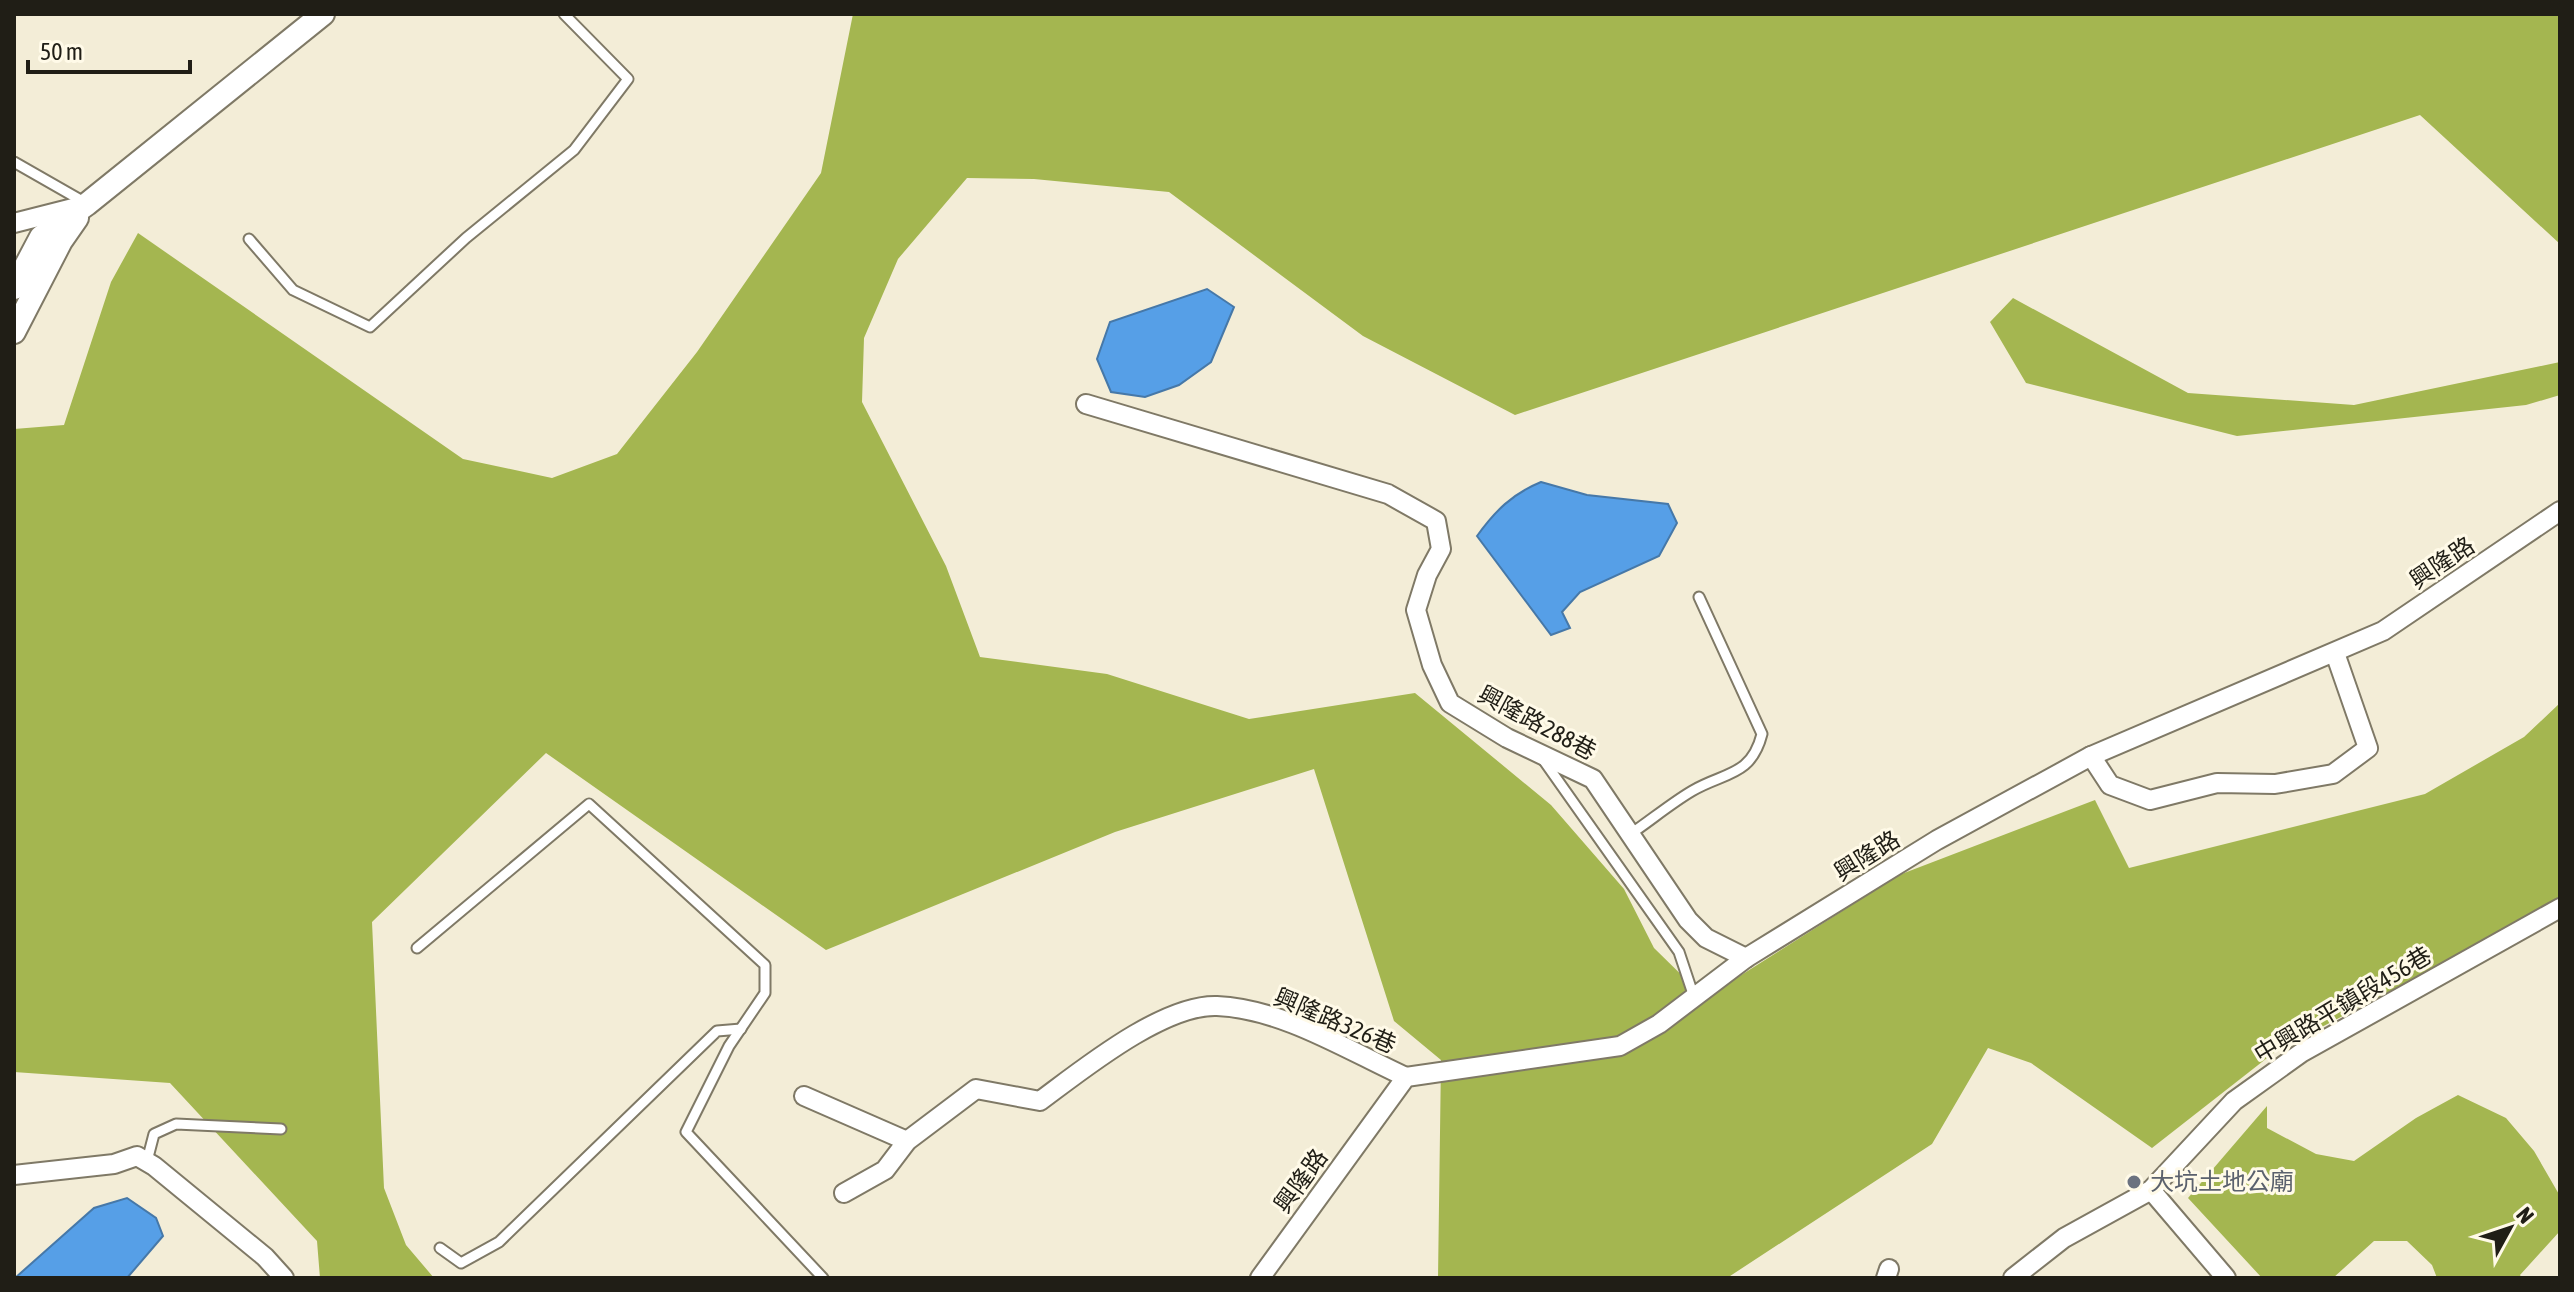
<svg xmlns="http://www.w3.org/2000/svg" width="2574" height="1292" font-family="'Asap Condensed','Noto Sans TC',sans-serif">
<rect width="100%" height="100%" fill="#f3edd7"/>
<g fill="#a4b650">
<path d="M853 14H2560V244L2420 115 1515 415 1363 336 1169 192 1034 179 967 178 898 259 864 338 862 402 946 566 980 657 1107 674 1249 719 1415 693 1551 805 1624 889 1654 948 1705 998 1899 875 2095 800 2129 868 2425 794 2524 737 2560 703V902L2276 1051 2152 1148 2031 1063 1988 1048 1932 1144 1727 1278H1438L1441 1060 1394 1021 1314 769 1115 832 826 950 546 753 372 922 384 1188 406 1245 434 1278H320L317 1241 170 1083 14 1072V429L64 425 111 282 138 233 463 459 552 478 617 454 697 352 821 173Z"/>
<path d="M2013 298 2188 393 2354 405 2560 362V395L2526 405 2237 436 2026 383 1990 322Z"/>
<path d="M2458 1095 2506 1118 2534 1151 2560 1196V1231L2520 1275 2522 1278H2437L2432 1265 2407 1241H2374L2333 1278H2262L2188 1198 2267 1106V1128L2316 1154 2354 1161 2416 1118Z"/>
</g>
<g fill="#569fe7" stroke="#4678a8" stroke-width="2">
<path d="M1207 289 1234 307 1211 362 1179 385 1145 397 1111 392 1097 359 1110 322Z"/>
<path d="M1541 482 1587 495 1668 504 1677 523 1659 556 1580 592 1562 612 1570 628 1551 635 1477 536C1495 511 1512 494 1541 482Z"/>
<path d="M127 1198 156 1218 163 1236 127 1278H15L94 1208Z"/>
</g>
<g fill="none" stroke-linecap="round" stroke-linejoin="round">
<g stroke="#7f7966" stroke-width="13">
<g id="service">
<path d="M14 162 84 202"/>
<path d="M249 239 293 290 370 327 466 238 574 150 628 79 564 14"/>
<path d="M1542 758 1679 952 1694 997"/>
<path d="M1629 835C1650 821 1670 804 1692 791 1724 772 1751 777 1762 734L1699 597"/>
<path d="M417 948 589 804 765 965V993L729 1046 686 1132 823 1278"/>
<path d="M147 1161 154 1134 176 1124 281 1129"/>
<path d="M440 1248 461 1263 499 1242 717 1031 741 1029"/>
</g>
</g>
<g stroke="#7f7966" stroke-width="22">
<g id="minor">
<path d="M14 223 81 206"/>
<path d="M1086 404 1388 494 1436 521 1441 549 1427 575 1416 610 1432 665 1450 703 1507 738 1593 779 1688 920 1706 938 1746 958"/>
<path d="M2091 756 2110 785 2150 800 2217 783 2275 784 2333 774 2368 748 2335 653"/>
<path d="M804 1096 907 1141"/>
<path d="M14 1175 114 1164 137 1156 154 1166 265 1257 284 1278"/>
<path d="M2151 1190 2226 1278"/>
<path d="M844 1193 885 1170 907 1141 976 1089 1040 1101C1082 1070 1163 1004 1217 1006 1283 1009 1347 1050 1406 1077"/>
<path d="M1260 1278 1406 1077 1620 1046 1659 1024 1746 958 1937 840 2091 756 2383 631 2560 511"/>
<path d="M1886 1278 1889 1269"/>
<path d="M2013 1278 2064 1238 2151 1190 2234 1101 2301 1053 2560 908"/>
</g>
</g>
<g stroke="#7f7966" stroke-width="26">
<g id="tertiary">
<path d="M14 288 41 237 87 204 323 14"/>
<path d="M14 332 61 241 77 218"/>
</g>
</g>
<use href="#service" stroke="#fff" stroke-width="9"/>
<use href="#minor" stroke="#fff" stroke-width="18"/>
<use href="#tertiary" stroke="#fff" stroke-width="22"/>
</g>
<circle fill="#6b7280" stroke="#fffae8" stroke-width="3" cx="2134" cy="1182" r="8"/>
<g text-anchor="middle" stroke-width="6" stroke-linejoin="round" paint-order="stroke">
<g font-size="24" fill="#201e16" stroke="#fffae8">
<text transform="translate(2442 563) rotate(-34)" y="8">興隆路</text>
<text transform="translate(1537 723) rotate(28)" y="8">興隆路288巷</text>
<text transform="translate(1867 856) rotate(-32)" y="8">興隆路</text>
<text transform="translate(2343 1005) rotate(-31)" y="8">中興路平鎮段456巷</text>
<text transform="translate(1335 1021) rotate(23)" y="8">興隆路326巷</text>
<text transform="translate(1301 1181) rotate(-54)" y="8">興隆路</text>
</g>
<g font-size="24" fill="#5b616d" stroke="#fffae8" text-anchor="start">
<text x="2150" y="1190">大坑土地公廟</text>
</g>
</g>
<rect width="2574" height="1292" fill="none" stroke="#201e16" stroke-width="32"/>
<g transform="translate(2510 1228) rotate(50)" stroke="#fffae8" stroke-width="6" paint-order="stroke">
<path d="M0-6L14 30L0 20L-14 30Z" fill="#201e16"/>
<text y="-12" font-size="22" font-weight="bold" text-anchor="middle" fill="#201e16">N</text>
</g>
<path d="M28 60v12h162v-12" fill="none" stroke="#201e16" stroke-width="4"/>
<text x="40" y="60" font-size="24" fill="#201e16" stroke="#fffae8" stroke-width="6" paint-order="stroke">50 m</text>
</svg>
